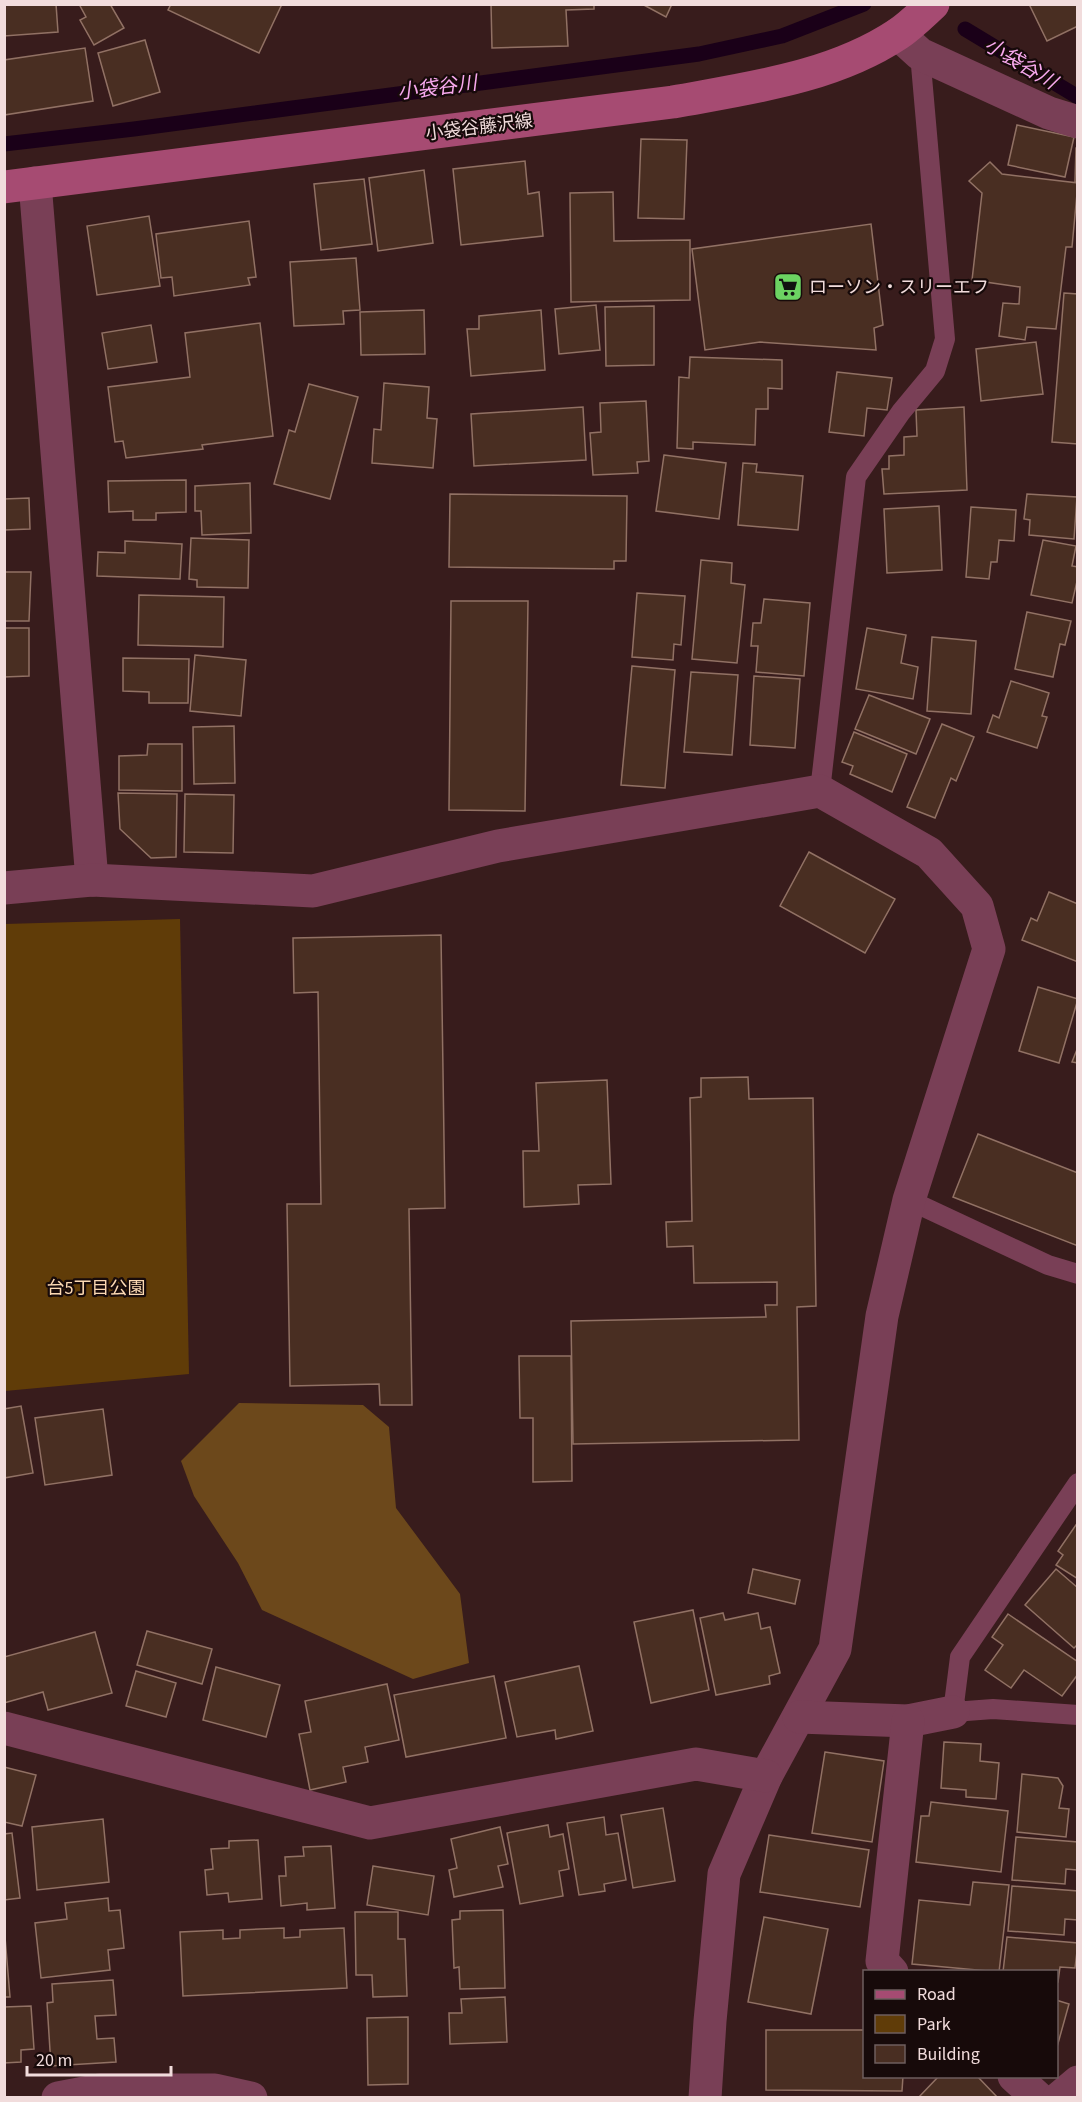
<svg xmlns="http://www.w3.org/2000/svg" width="1082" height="2102" font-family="'Source Sans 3','Noto Sans JP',sans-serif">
<rect width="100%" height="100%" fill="#381c1c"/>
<path fill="#603c08" d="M180 919 189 1374 5 1391V924Z"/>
<path fill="#6c481b" d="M239 1403 363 1405 389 1427 396 1508 460 1594 469 1663 413 1679 262 1610 238 1563 194 1496 181 1461Z"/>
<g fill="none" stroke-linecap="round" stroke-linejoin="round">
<g stroke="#1a0018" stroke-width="15">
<path d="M965 29 1078 97"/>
<path d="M4 144 134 129 699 54 782 36 864 4"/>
</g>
</g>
<g fill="#492e22" stroke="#917164" stroke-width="1.5">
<path d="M4 4H56L58 32 4 36Z"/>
<path d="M79 4H110L124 28 94 45 80 20 86 17Z"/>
<path d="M171 4H282L259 53 168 10Z"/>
<path d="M491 4H594V9L566 10 568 46 492 48Z"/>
<path d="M642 4H672L666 17Z"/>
<path d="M1029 4H1078V26L1047 41Z"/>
<path d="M145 40 160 92 113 106 98 53Z"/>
<path d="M85 48 93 101 4 115V60Z"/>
<path d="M1017 125 1074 137 1065 177 1008 165Z"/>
<path d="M641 139 687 140 684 219 638 218Z"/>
<path d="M1078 147V182H1075L1076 148Z"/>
<path d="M525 161 528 194 539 192 543 236 461 245 453 169Z"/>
<path d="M990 162 1002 174 1078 183 1072 247H1066L1056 329 1027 327 1025 340 999 336 1003 303 1019 304 1020 287 972 280 982 193 969 181Z"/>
<path d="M424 170 433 243 378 251 369 178Z"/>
<path d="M364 179 372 244 321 250 314 184Z"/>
<path d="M613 192 614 241 690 240V300L571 302 570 193Z"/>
<path d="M149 216 160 286 97 295 87 226Z"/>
<path d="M249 221 256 277 248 278 250 285 174 296 172 277 161 278 156 234Z"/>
<path d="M871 224 883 325 874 328 876 350 760 342 705 350 692 249Z"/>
<path d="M356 258 360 310 343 311 344 324 294 326 290 262Z"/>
<path d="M1064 293 1078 294V444L1052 442Z"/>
<path d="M596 305 600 350 559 354 555 309Z"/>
<path d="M654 306V365L606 366 605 307Z"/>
<path d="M424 310 425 354 361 355 360 312Z"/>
<path d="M541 310 545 370 471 376 467 329H479V316Z"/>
<path d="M260 323 273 436 202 445 203 449 126 458 123 441 115 442 108 387 190 377 185 333Z"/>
<path d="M151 325 157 362 108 369 102 333Z"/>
<path d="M1036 342 1043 394 981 401 976 349Z"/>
<path d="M690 357 782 360V389L768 388V409H756L755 445 693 442V449L677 448 679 377 689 378Z"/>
<path d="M837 372 892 378 887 410 867 408 864 436 829 432Z"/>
<path d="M384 383 429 387 427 418 437 419 433 468 372 463 374 429 381 430Z"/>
<path d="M309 384 358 397 330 499 274 484 289 430 295 432Z"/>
<path d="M646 401 649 461 637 462 638 473 593 475 590 433 601 432 600 403Z"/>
<path d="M583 407 586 460 474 466 471 414Z"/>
<path d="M964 407 967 490 884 494 882 469H889V456L904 455V437L917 436 916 410Z"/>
<path d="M664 455 726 463 719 519 656 511Z"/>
<path d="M743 463 757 464 756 472 803 476 798 530 738 525Z"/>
<path d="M186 480V512L156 513V520H133V511L109 512 108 481Z"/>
<path d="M250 483 251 533 202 535 201 511H195V486Z"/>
<path d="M450 494 627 496 626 561H614V569L449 567Z"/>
<path d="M1027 494 1077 497 1074 539 1029 535 1030 520 1024 519Z"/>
<path d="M29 498 30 529 4 530V499Z"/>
<path d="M939 506 942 570 887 573 884 509Z"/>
<path d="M971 507 1016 510 1014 541 999 540 997 562H991L989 579 966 577Z"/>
<path d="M191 538 249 540 248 588 197 587V580L189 579Z"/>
<path d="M1043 540 1076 546 1072 566 1078 567V577L1072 603 1031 595Z"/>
<path d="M125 541 182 544 180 579 97 576 98 552 125 553Z"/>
<path d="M701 560 732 563 731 583 745 585 737 663 692 659Z"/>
<path d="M4 572H31L29 621H4Z"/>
<path d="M637 593 685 596 681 645 674 644 673 660 632 657Z"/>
<path d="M139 595 224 597 223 647 138 645Z"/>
<path d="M764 599 810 603 804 676 756 672 758 646H751L753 623H761Z"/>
<path d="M451 601H528L525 811 449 810Z"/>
<path d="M1027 612 1071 621 1065 645 1060 644 1053 677 1015 669Z"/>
<path d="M4 628H29V676L4 677Z"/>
<path d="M867 628 906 635 901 663 918 667 913 699 856 689Z"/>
<path d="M932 637 976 641 971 714 927 711Z"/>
<path d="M195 655 246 660 241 716 190 711Z"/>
<path d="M123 658 189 659 188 703H149V692L123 691Z"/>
<path d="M632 666 675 670 665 788 621 785Z"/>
<path d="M691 672 738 675 732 755 684 752Z"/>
<path d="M754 676 800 679 795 748 750 745Z"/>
<path d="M1011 681 1049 693 1042 716 1047 717 1037 748 987 732 993 715 999 718Z"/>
<path d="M869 695 930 719 916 754 855 729Z"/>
<path d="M942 724 974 737 956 781 951 778 935 818 907 807Z"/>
<path d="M234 726 235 783 194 784 193 727Z"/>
<path d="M854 732 907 754 892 792 850 774 853 766 842 762Z"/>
<path d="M148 744H182V791L119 790V756L147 755Z"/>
<path d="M118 793 177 794 176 857 151 858 120 829Z"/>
<path d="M185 794 234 795 233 853 184 852Z"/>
<path d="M809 852 895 899 865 953 780 906Z"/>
<path d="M1049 892 1078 904V962L1022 940 1031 918 1037 921Z"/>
<path d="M441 935 445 1208 409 1209 412 1405H380L379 1384 290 1386 287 1204H321L318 992 294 993 293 938Z"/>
<path d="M1038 987 1078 999 1059 1063 1019 1051Z"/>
<path d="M1078 1047V1063L1072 1062Z"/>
<path d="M748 1077 749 1099 813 1098 816 1306 797 1307 799 1440 573 1444 571 1321 766 1317 765 1305H777V1282L694 1283 693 1246 667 1247 666 1222 692 1221 690 1098 701 1097V1078Z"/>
<path d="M607 1080 611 1184 578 1185 579 1204 524 1207 523 1151H539L536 1083Z"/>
<path d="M978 1134 1078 1173V1246L953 1197Z"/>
<path d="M519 1356H571L572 1481 533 1482V1418H520Z"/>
<path d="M21 1406 33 1473 4 1478V1409Z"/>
<path d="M103 1409 112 1475 45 1485 35 1418Z"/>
<path d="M1078 1522V1579L1056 1565 1063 1555 1058 1551Z"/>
<path d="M753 1569 800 1580 795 1604 748 1593Z"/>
<path d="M1056 1569 1078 1588V1644L1074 1648 1025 1605Z"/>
<path d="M693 1610 709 1690 651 1703 634 1622Z"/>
<path d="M723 1613 725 1620 758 1613 761 1629 770 1627 780 1673 769 1676 770 1684 716 1695 700 1618Z"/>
<path d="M1008 1614 1078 1662V1674L1062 1696 1024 1670 1011 1688 985 1670 1003 1645 992 1637Z"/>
<path d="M147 1631 212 1649 202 1684 137 1665Z"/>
<path d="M95 1632 112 1693 48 1710 43 1692 4 1703V1657Z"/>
<path d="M579 1666 593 1731 556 1739 555 1730 517 1737 505 1682Z"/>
<path d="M216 1667 280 1685 266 1737 203 1720Z"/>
<path d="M136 1671 176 1683 166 1717 126 1706Z"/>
<path d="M494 1676 506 1738 406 1757 394 1695Z"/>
<path d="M387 1684 399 1740 365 1747 368 1762 343 1767 346 1782 310 1790 299 1734 311 1732 305 1701Z"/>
<path d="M944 1742 981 1744 980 1761 999 1763 996 1799 966 1797V1790L941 1788Z"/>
<path d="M825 1752 884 1761 872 1842 812 1833Z"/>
<path d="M4 1767 36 1775 22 1826 4 1822Z"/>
<path d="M1022 1774 1058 1778 1063 1786 1059 1808 1069 1809 1066 1837 1017 1832Z"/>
<path d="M931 1802 1008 1811 1001 1872 916 1862 921 1816H929Z"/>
<path d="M663 1808 675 1881 633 1888 621 1815Z"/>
<path d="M604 1817 606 1835 618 1833 626 1880 604 1884 605 1891 579 1895 567 1823Z"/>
<path d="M103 1819 109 1882 37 1890 32 1827Z"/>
<path d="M548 1825 550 1837 563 1834 569 1869 559 1871 563 1896 520 1904 507 1833Z"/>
<path d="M500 1827 508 1864 498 1866 503 1887 454 1897 449 1870 457 1868 451 1839Z"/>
<path d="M12 1833 20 1898 4 1900V1834Z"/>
<path d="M769 1835 869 1850 860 1907 760 1892Z"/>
<path d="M1016 1837 1078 1842 1077 1870 1066 1869 1065 1884 1012 1880Z"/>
<path d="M258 1840 262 1899 229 1902 228 1893 207 1895 205 1870 213 1869 211 1849 229 1848V1841Z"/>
<path d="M331 1846 335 1908 307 1910V1903L281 1906 279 1876H286L285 1857 304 1856 303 1847Z"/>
<path d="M373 1866 434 1876 428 1915 367 1905Z"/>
<path d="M973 1882 1009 1885 999 1972 912 1964 919 1900 970 1905Z"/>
<path d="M1012 1886 1078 1891V1920L1065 1919 1064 1935 1008 1931Z"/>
<path d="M108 1898 109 1911 120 1910 124 1948 108 1950 110 1970 41 1978 35 1923 67 1919 65 1903Z"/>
<path d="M503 1910 505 1988 460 1989 459 1967 454 1968 452 1920 460 1919V1911Z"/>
<path d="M355 1912H398V1939H405L407 1996 373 1997 372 1975H356Z"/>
<path d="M764 1917 828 1929 811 2014 748 2002Z"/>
<path d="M4 1925 10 1997H4Z"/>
<path d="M284 1928V1938L300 1937V1930L344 1928 347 1988 183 1996 180 1932 223 1930V1939L240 1938V1930Z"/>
<path d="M1007 1937 1078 1943 1075 1968 1060 1967 1058 1982H1056V1972H1003Z"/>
<path d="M113 1980 116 2015 95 2016 97 2039 114 2038 116 2062 51 2066 47 2003 53 2002 52 1984Z"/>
<path d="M505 1997 507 2042 450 2044 449 2013H462L461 1999Z"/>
<path d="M1056 2000 1069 2004 1057 2047H1056Z"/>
<path d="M31 2006 34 2049 21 2050V2062L4 2063V2007Z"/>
<path d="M408 2017V2084L368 2085 367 2018Z"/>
<path d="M766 2030H864V2076H903L902 2091 766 2090Z"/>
<path d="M939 2076H977L998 2098H918Z"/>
</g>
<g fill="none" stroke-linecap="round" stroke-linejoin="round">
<g stroke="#793f56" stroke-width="20">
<path d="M820 791 856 477 901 412 935 371 945 339 920 54"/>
<path d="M909 1200 1048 1265 1078 1274"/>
<path d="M1078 1483 960 1657 953 1712 993 1709 1078 1715"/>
</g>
<g stroke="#793f56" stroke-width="33">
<path d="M898 34 920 54 1049 113 1078 122"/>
<path d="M35 183 92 880"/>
<path d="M4 888 92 880 313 891 498 846 820 791 929 853 977 906 989 949 909 1200 882 1316 835 1649 766 1776 724 1874 710 2021 705 2098"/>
<path d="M799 1717 908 1721 953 1712"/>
<path d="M4 1728 370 1823 696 1764 766 1776"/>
<path d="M892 1972 882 1961 908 1721"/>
<path d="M1014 2076 1038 2098"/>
<path d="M58 2098 100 2090H215L251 2098"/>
<path d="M1059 2098 1078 2082"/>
</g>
<path stroke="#a64b72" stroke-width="33" d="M4 187 673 102C748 88 832 78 898 34 910 26 922 14 933 4"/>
</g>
<defs>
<g id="supermarket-square" transform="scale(1.5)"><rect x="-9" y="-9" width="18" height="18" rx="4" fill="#6cd362" stroke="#170a0a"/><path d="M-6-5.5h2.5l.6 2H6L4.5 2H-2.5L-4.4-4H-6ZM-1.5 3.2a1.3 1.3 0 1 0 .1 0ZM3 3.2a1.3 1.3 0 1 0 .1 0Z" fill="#111"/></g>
</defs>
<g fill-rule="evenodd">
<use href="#supermarket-square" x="788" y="287"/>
</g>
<g text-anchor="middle" stroke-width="4.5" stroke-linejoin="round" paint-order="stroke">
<g font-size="18" fill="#f1dcdc" stroke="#170a0a">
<text transform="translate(479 127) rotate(-7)" y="6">小袋谷藤沢線</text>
</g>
<g font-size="18" fill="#f1dcdc" stroke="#170a0a" text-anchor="start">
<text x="809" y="293">ローソン・スリーエフ</text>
</g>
<g font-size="18" fill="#fcd9b3" stroke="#170a0a">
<text x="96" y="1294">台5丁目公園</text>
</g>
<g font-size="20" font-style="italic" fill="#f7a8ed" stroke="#170a0a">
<text transform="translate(1021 63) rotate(31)" y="7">小袋谷川</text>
<text transform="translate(437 87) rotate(-7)" y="7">小袋谷川</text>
</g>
</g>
<rect width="1082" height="2102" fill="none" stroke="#f1dcdc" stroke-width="12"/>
<rect x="863" y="1970" width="195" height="108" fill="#170a0a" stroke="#6e5e5e" stroke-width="1.5"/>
<rect x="875" y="1990" width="30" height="9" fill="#a64b72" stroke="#6e5e5e" stroke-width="1.5"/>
<text x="917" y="2000" font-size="18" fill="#f1dcdc">Road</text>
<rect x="875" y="2015" width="30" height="18" fill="#603c08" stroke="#6e5e5e" stroke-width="1.5"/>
<text x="917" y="2030" font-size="18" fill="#f1dcdc">Park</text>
<rect x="875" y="2045" width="30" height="18" fill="#492e22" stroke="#6e5e5e" stroke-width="1.5"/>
<text x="917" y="2060" font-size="18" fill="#f1dcdc">Building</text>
<path d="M27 2066v9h144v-9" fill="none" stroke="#f1dcdc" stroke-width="3"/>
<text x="36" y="2066" font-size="18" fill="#f1dcdc" stroke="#170a0a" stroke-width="4.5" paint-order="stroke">20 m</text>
</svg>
